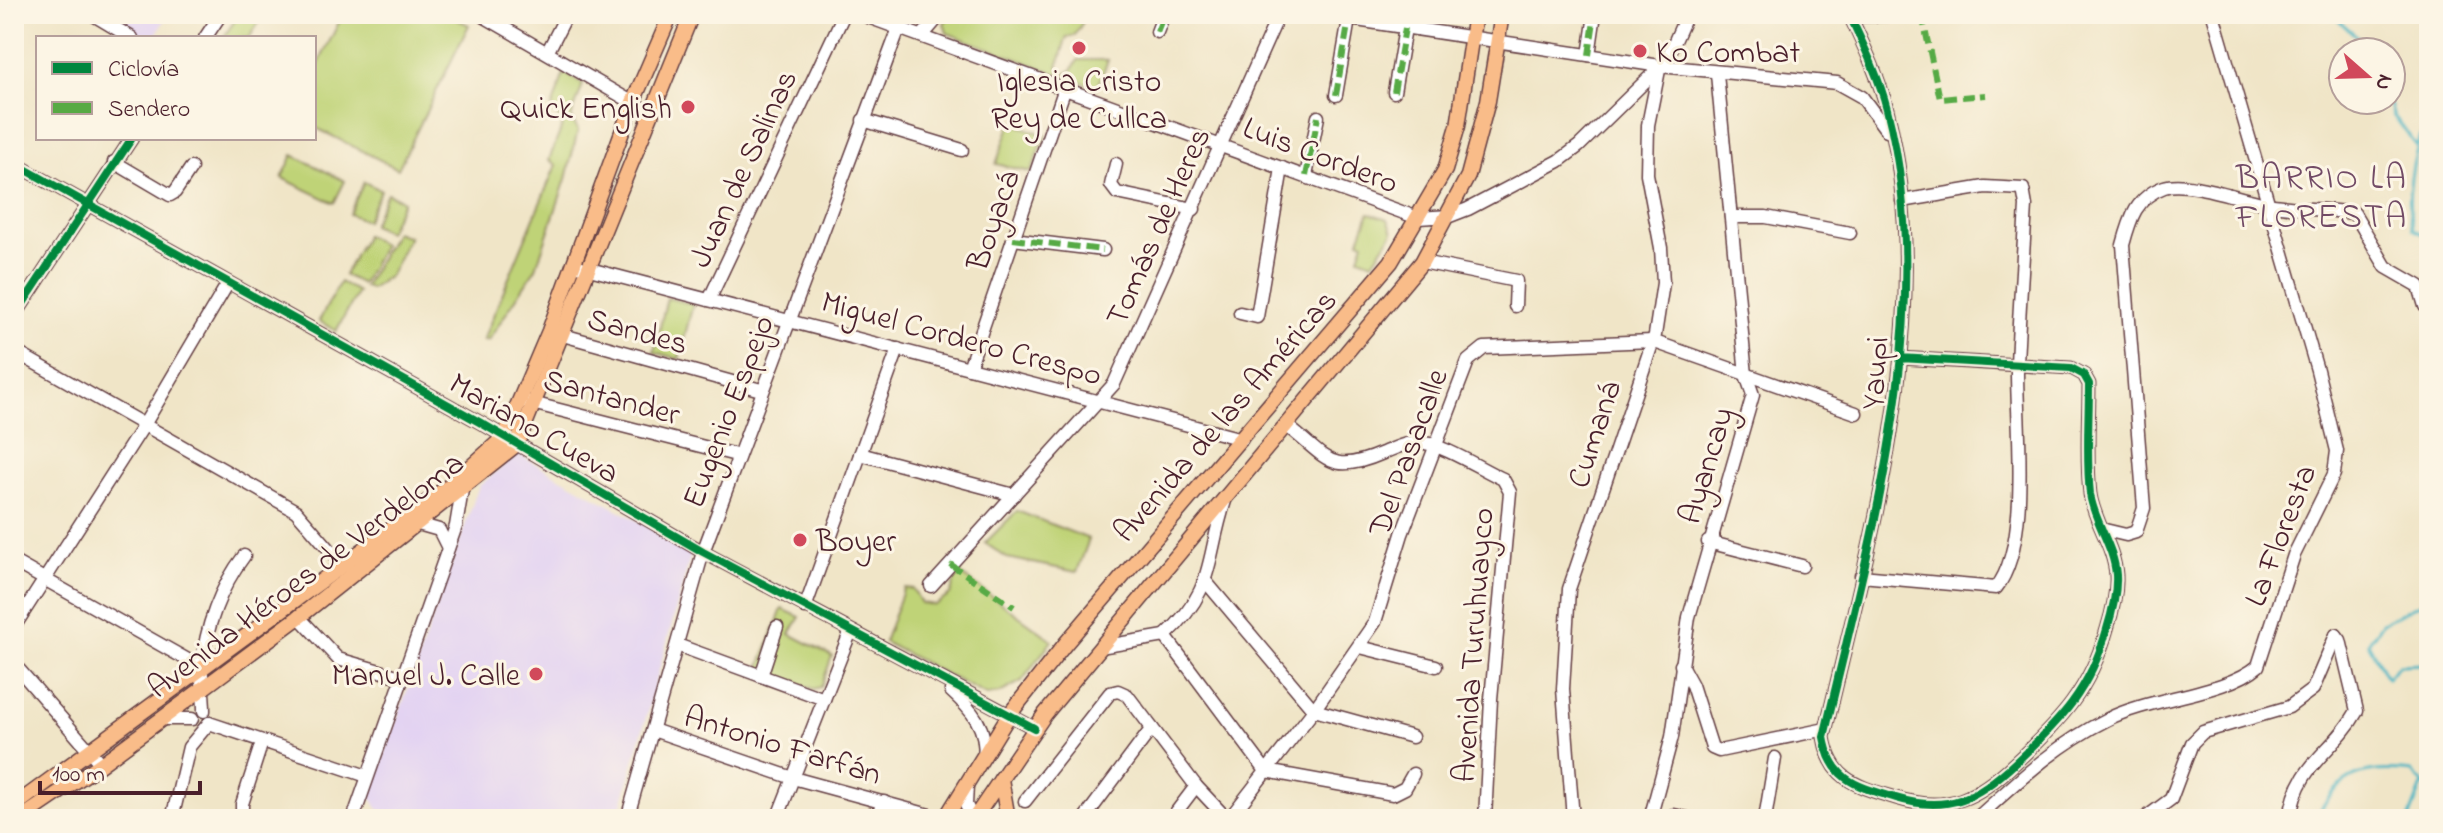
<svg xmlns="http://www.w3.org/2000/svg" width="2443" height="833" font-family="'Indie Flower',sans-serif">
<rect width="100%" height="100%" fill="#fcf5e5"/>
<filter id="ink" filterUnits="userSpaceOnUse"><feTurbulence type="fractalNoise" baseFrequency=".0125" numOctaves="2"/><feDisplacementMap in="SourceGraphic" scale="16" xChannelSelector="R" yChannelSelector="G"/><feConvolveMatrix kernelMatrix="1 2 1 2 8 2 1 2 1" color-interpolation-filters="sRGB"/></filter>
<filter id="wash" filterUnits="userSpaceOnUse"><feTurbulence type="fractalNoise" baseFrequency=".006" numOctaves="4" result="noise"/><feDisplacementMap in="SourceGraphic" scale="32" xChannelSelector="R" yChannelSelector="G"/><feGaussianBlur stdDeviation="1.8" result="paint"/><feColorMatrix in="noise" values="0 0 0 0 0 0 0 0 0 0 0 0 0 0 0 0 0 1.4 0 .05"/><feComposite in="paint" operator="in"/></filter>
<g filter="url(#wash)">
<rect width="100%" height="100%" fill="#f0e5c7"/>
<g fill="#e3d3f2">
<path d="M108 14H168L154 38H146Z"/>
<path d="M518 454 692 551 618 819H420L379 810 370 796 479 486Z"/>
</g>
<g fill="#bfd377" stroke="#847951" stroke-width="2">
<path d="M343 14H446L469 25 398 169 314 127V73Z"/>
<path d="M952 14 1087 15 1075 35 1066 38 1058 67 1065 73 1072 70 1078 60H1108L1097 88 947 33 944 23Z"/>
<path d="M238 16 260 21 249 38H223Z"/>
<path d="M564 73 583 84 571 118 578 130 566 179 536 268 488 341 483 340 556 165 549 160 563 124 552 108Z"/>
<path d="M1011 123 1046 135 1031 172 996 164Z"/>
<path d="M293 155 345 181 334 203 282 178Z"/>
<path d="M364 182 381 190 366 221 349 214Z"/>
<path d="M387 193 403 201 388 232 372 225Z"/>
<path d="M1369 213 1388 219 1393 232 1373 262 1359 257 1364 242 1359 240Z"/>
<path d="M395 232 409 237 390 275 371 289 364 287Z"/>
<path d="M366 235 383 245 362 284 344 275Z"/>
<path d="M340 282 358 292 336 331 319 321Z"/>
<path d="M667 298 693 304 679 359 654 352Z"/>
<path d="M1017 511 1089 539 1077 572 1007 558 985 543Z"/>
<path d="M958 572 1052 640 1022 681 1000 693 986 695 884 642 904 588 913 589 921 603 935 605 950 595Z"/>
<path d="M782 609 800 617 790 634 832 656 821 687 814 689 758 671Z"/>
</g>
<g fill="none" stroke-linecap="round" stroke-linejoin="round">
<g stroke="#48b5c4" stroke-width="3">
<path d="M2331 14 2375 52"/>
<path d="M2389 100 2393 115 2416 145"/>
<path d="M2429 112C2416 146 2403 193 2413 229L2429 237"/>
<path d="M2429 599 2382 623 2368 643 2387 678 2399 665 2425 664 2429 667"/>
<path d="M2315 819C2340 773 2363 767 2412 772L2429 789"/>
<path d="M2409 819 2423 783"/>
</g>
</g>
</g>
<g filter="url(#ink)">
<g fill="none" stroke-linecap="round" stroke-linejoin="round">
<g stroke="#633d42" stroke-width="15">
<g id="minor">
<path d="M92 14 132 38"/>
<path d="M480 14 649 112"/>
<path d="M860 14 1418 218 1450 216 1468 209 1559 161 1579 146 1666 61 1687 14"/>
<path d="M1317 14 1660 66 1837 83 1862 97 1887 131"/>
<path d="M1849 14C1863 44 1879 77 1887 109 1939 312 1870 539 1824 737 1831 781 1857 786 1896 798 1948 814 1978 798 2016 762 2061 720 2090 690 2107 629 2112 613 2117 593 2116 575 2114 546 2094 522 2090 494 2086 459 2089 420 2089 384L2084 375 2071 368 1900 358"/>
<path d="M1850 16 2014 14"/>
<path d="M1157 32 1164 14"/>
<path d="M922 36 941 14"/>
<path d="M205 38 221 14"/>
<path d="M548 51 567 14"/>
<path d="M1589 55 1595 14"/>
<path d="M1394 92 1405 28"/>
<path d="M1336 95 1349 19"/>
<path d="M863 120 962 150"/>
<path d="M114 162 170 195 175 192 191 168"/>
<path d="M14 163 481 423 703 552 1034 728"/>
<path d="M1116 164 1111 185 1117 193 1194 209"/>
<path d="M1306 176 1318 117"/>
<path d="M1731 217H1766L1850 233"/>
<path d="M1013 239 1103 250"/>
<path d="M1422 262 1516 281 1515 306"/>
<path d="M574 265 1242 439"/>
<path d="M709 300 844 14"/>
<path d="M1240 313 1257 317 1282 168"/>
<path d="M14 317 132 138"/>
<path d="M552 332 761 390"/>
<path d="M14 351 296 511 343 565"/>
<path d="M969 368 1065 88"/>
<path d="M524 401 736 455"/>
<path d="M1287 426C1328 458 1330 476 1383 453 1393 449 1406 442 1418 442 1441 443 1481 469 1503 479L1510 492 1491 699 1485 819"/>
<path d="M860 454 1014 495"/>
<path d="M418 524 439 530 448 548"/>
<path d="M2105 530 2126 535 2136 532 2144 508 2123 245C2130 219 2136 197 2164 187 2187 179 2241 200 2267 204 2296 209 2325 209 2354 213L2386 267 2419 286 2425 306"/>
<path d="M1708 542 1802 566"/>
<path d="M14 562 202 668"/>
<path d="M1861 576 1996 588C2032 544 2016 421 2017 365 2019 312 2023 259 2026 206L2023 189 1985 187 1902 201"/>
<path d="M1207 583 1314 710 1412 737"/>
<path d="M931 586 1114 384 1279 14"/>
<path d="M805 608 898 349"/>
<path d="M299 617 338 659 401 677"/>
<path d="M14 627 144 425 228 283"/>
<path d="M1165 636 1266 771 1393 794 1405 788 1413 774"/>
<path d="M1165 636C1216 589 1205 562 1225 501"/>
<path d="M677 645 824 699"/>
<path d="M1100 647 1165 636"/>
<path d="M1360 647 1436 666"/>
<path d="M14 664 101 764"/>
<path d="M1681 665 1692 685 1712 748 1719 751 1826 729"/>
<path d="M761 676 777 627"/>
<path d="M951 691C971 709 988 728 984 757"/>
<path d="M204 711C204 696 201 681 202 667 205 628 221 586 244 556"/>
<path d="M161 719H192"/>
<path d="M209 723 367 776"/>
<path d="M653 730 793 778 944 819"/>
<path d="M967 785 966 805 973 819"/>
<path d="M1025 801 1110 693 1118 691 1127 695 1196 786 1227 819"/>
<path d="M172 819 189 747 209 723"/>
<path d="M242 819V804L262 742"/>
<path d="M353 819 456 526 462 490 458 486"/>
<path d="M627 819 703 552 899 28"/>
<path d="M777 819 850 633"/>
<path d="M875 819 884 802"/>
<path d="M1084 819 1152 728"/>
<path d="M1171 819 1196 786"/>
<path d="M1229 819 1314 710 1375 622 1402 534 1468 361 1484 348 1652 341 1856 413"/>
<path d="M1573 819 1563 689 1569 589 1655 335 1663 283 1661 248 1647 174 1648 125 1659 70"/>
<path d="M1650 819 1672 737 1689 617 1753 395 1746 375 1717 74"/>
<path d="M1663 819 1674 815 1691 819"/>
<path d="M1765 819 1775 758"/>
<path d="M1976 819C2018 781 2057 744 2108 719 2151 697 2226 694 2258 666L2294 555 2334 474 2337 451 2317 370 2213 14"/>
<path d="M2144 819 2171 799 2192 743 2203 732 2289 707 2313 689 2336 635"/>
<path d="M2290 819C2297 762 2333 754 2357 711L2340 640 2336 635"/>
</g>
</g>
<g stroke="#633d42" stroke-width="17">
<g id="major">
<path d="M1001 779 1008 819"/>
<path d="M14 806 343 565 454 482 504 437 549 331 633 102 671 14"/>
<path d="M20 819 101 764 299 617 517 444 692 14"/>
<path d="M945 819 1009 715 1066 643 1391 262 1445 170 1458 126 1475 14"/>
<path d="M974 819 1045 714 1422 262 1468 176 1488 101 1502 14"/>
</g>
</g>
<use href="#minor" stroke="#fff" stroke-width="12"/>
<use href="#major" stroke="#f9bc89" stroke-width="14"/>
<g stroke="#57aa44" stroke-width="6" stroke-dasharray="12 6" stroke-linecap="butt">
<path d="M1922 15 1940 99 1986 95"/>
<path d="M2014 15V14"/>
<path d="M1157 32 1164 14"/>
<path d="M1589 55 1595 14"/>
<path d="M1394 92 1405 28"/>
<path d="M1336 95 1349 19"/>
<path d="M1306 176 1318 117"/>
<path d="M1013 239 1103 250"/>
<path d="M950 564 1014 607"/>
</g>
<g stroke="#fcf5e5" stroke-width="13">
<g id="cycleway">
<path d="M1849 14C1863 44 1879 77 1887 109 1939 312 1870 539 1824 737 1831 781 1857 786 1896 798 1948 814 1978 798 2016 762 2061 720 2090 690 2107 629 2112 613 2117 593 2116 575 2114 546 2094 522 2090 494 2086 459 2089 420 2089 384L2084 375 2071 368 1900 358"/>
<path d="M14 163 481 423 703 552 1034 728"/>
<path d="M14 317 132 138"/>
</g>
</g>
<use href="#cycleway" stroke="#00873e" stroke-width="8"/>
</g>
</g>
<g fill="#d1495b" stroke="#fcf5e5" stroke-width="3">
<circle cx="1079" cy="48" r="8"/>
<circle cx="1640" cy="51" r="8"/>
<circle cx="688" cy="107" r="8"/>
<circle cx="800" cy="540" r="8"/>
<circle cx="536" cy="674" r="8"/>
</g>
<g text-anchor="middle" stroke-width="6" stroke-linejoin="round" paint-order="stroke">
<g font-size="32" fill="#4a1f2b" stroke="#fcf5e5" text-anchor="start">
<text x="1656" y="62">Ko Combat</text>
<text x="1079" y="91" text-anchor="middle">Iglesia Cristo<tspan x="1079" dy="37">Rey de Cullca</tspan></text>
<text x="672" y="118" text-anchor="end">Quick English</text>
<text x="816" y="551">Boyer</text>
<text x="520" y="685" text-anchor="end">Manuel J. Calle</text>
</g>
<g font-size="32" fill="#4a1f2b" stroke="#fcf5e5">
<text transform="translate(1321 154) rotate(21)" y="11">Luis Cordero</text>
<text transform="translate(742 168) rotate(-65)" y="11">Juan de Salinas</text>
<text transform="translate(992 220) rotate(-71)" y="11">Boyacá</text>
<text transform="translate(1157 226) rotate(-66)" y="11">Tomás de Heres</text>
<text transform="translate(638 330) rotate(15)" y="11">Sandes</text>
<text transform="translate(962 337) rotate(15)" y="11">Miguel Cordero Crespo</text>
<text transform="translate(1874 373) rotate(-86)" y="11">Yaupi</text>
<text transform="translate(612 396) rotate(15)" y="11">Santander</text>
<text transform="translate(727 411) rotate(-69)" y="11">Eugenio Espejo</text>
<text transform="translate(1224 415) rotate(-49)" y="11">Avenida de las Américas</text>
<text transform="translate(535 427) rotate(30)" y="11">Mariano Cueva</text>
<text transform="translate(1593 434) rotate(-72)" y="11">Cumaná</text>
<text transform="translate(1407 452) rotate(-70)" y="11">Del Pasacalle</text>
<text transform="translate(1705 465) rotate(-73)" y="11">Ayancay</text>
<text transform="translate(2279 535) rotate(-69)" y="11">La Floresta</text>
<text transform="translate(305 574) rotate(-37)" y="11">Avenida Héroes de Verdeloma</text>
<text transform="translate(1472 645) rotate(-86)" y="11">Avenida Turuhuayco</text>
<text transform="translate(783 744) rotate(17)" y="11">Antonio Farfán</text>
</g>
<g font-size="34" letter-spacing="2" fill="#724b66" stroke="#fcf5e5">
<text x="2322" y="188">BARRIO LA<tspan x="2322" dy="39">FLORESTA</tspan></text>
</g>
</g>
<rect width="2443" height="833" fill="none" stroke="#fcf5e5" stroke-width="48"/>
<rect x="36" y="36" width="280" height="104" fill="#fcf5e5" stroke="#b59f9b" stroke-width="2"/>
<rect x="52" y="62" width="40" height="12" fill="#00873e" stroke="#b59f9b" stroke-width="2"/>
<text x="108" y="76" font-size="24" fill="#4a1f2b">Ciclovía</text>
<rect x="52" y="102" width="40" height="12" fill="#57aa44" stroke="#b59f9b" stroke-width="2"/>
<text x="108" y="116" font-size="24" fill="#4a1f2b">Sendero</text>
<g transform="translate(2367 76) rotate(110)"><circle r="38" fill="#fcf5e5" stroke="#b59f9b" stroke-width="2"/>
<path d="M0-6L14 30L0 20L-14 30Z" fill="#d1495b"/>
<text y="-12" font-size="22" font-weight="bold" text-anchor="middle" fill="#4a1f2b">N</text>
</g>
<path d="M40 781v12h160v-12" fill="none" stroke="#4a1f2b" stroke-width="4"/>
<text x="52" y="781" font-size="24" fill="#4a1f2b" stroke="#fcf5e5" stroke-width="6" paint-order="stroke">100 m</text>
</svg>
